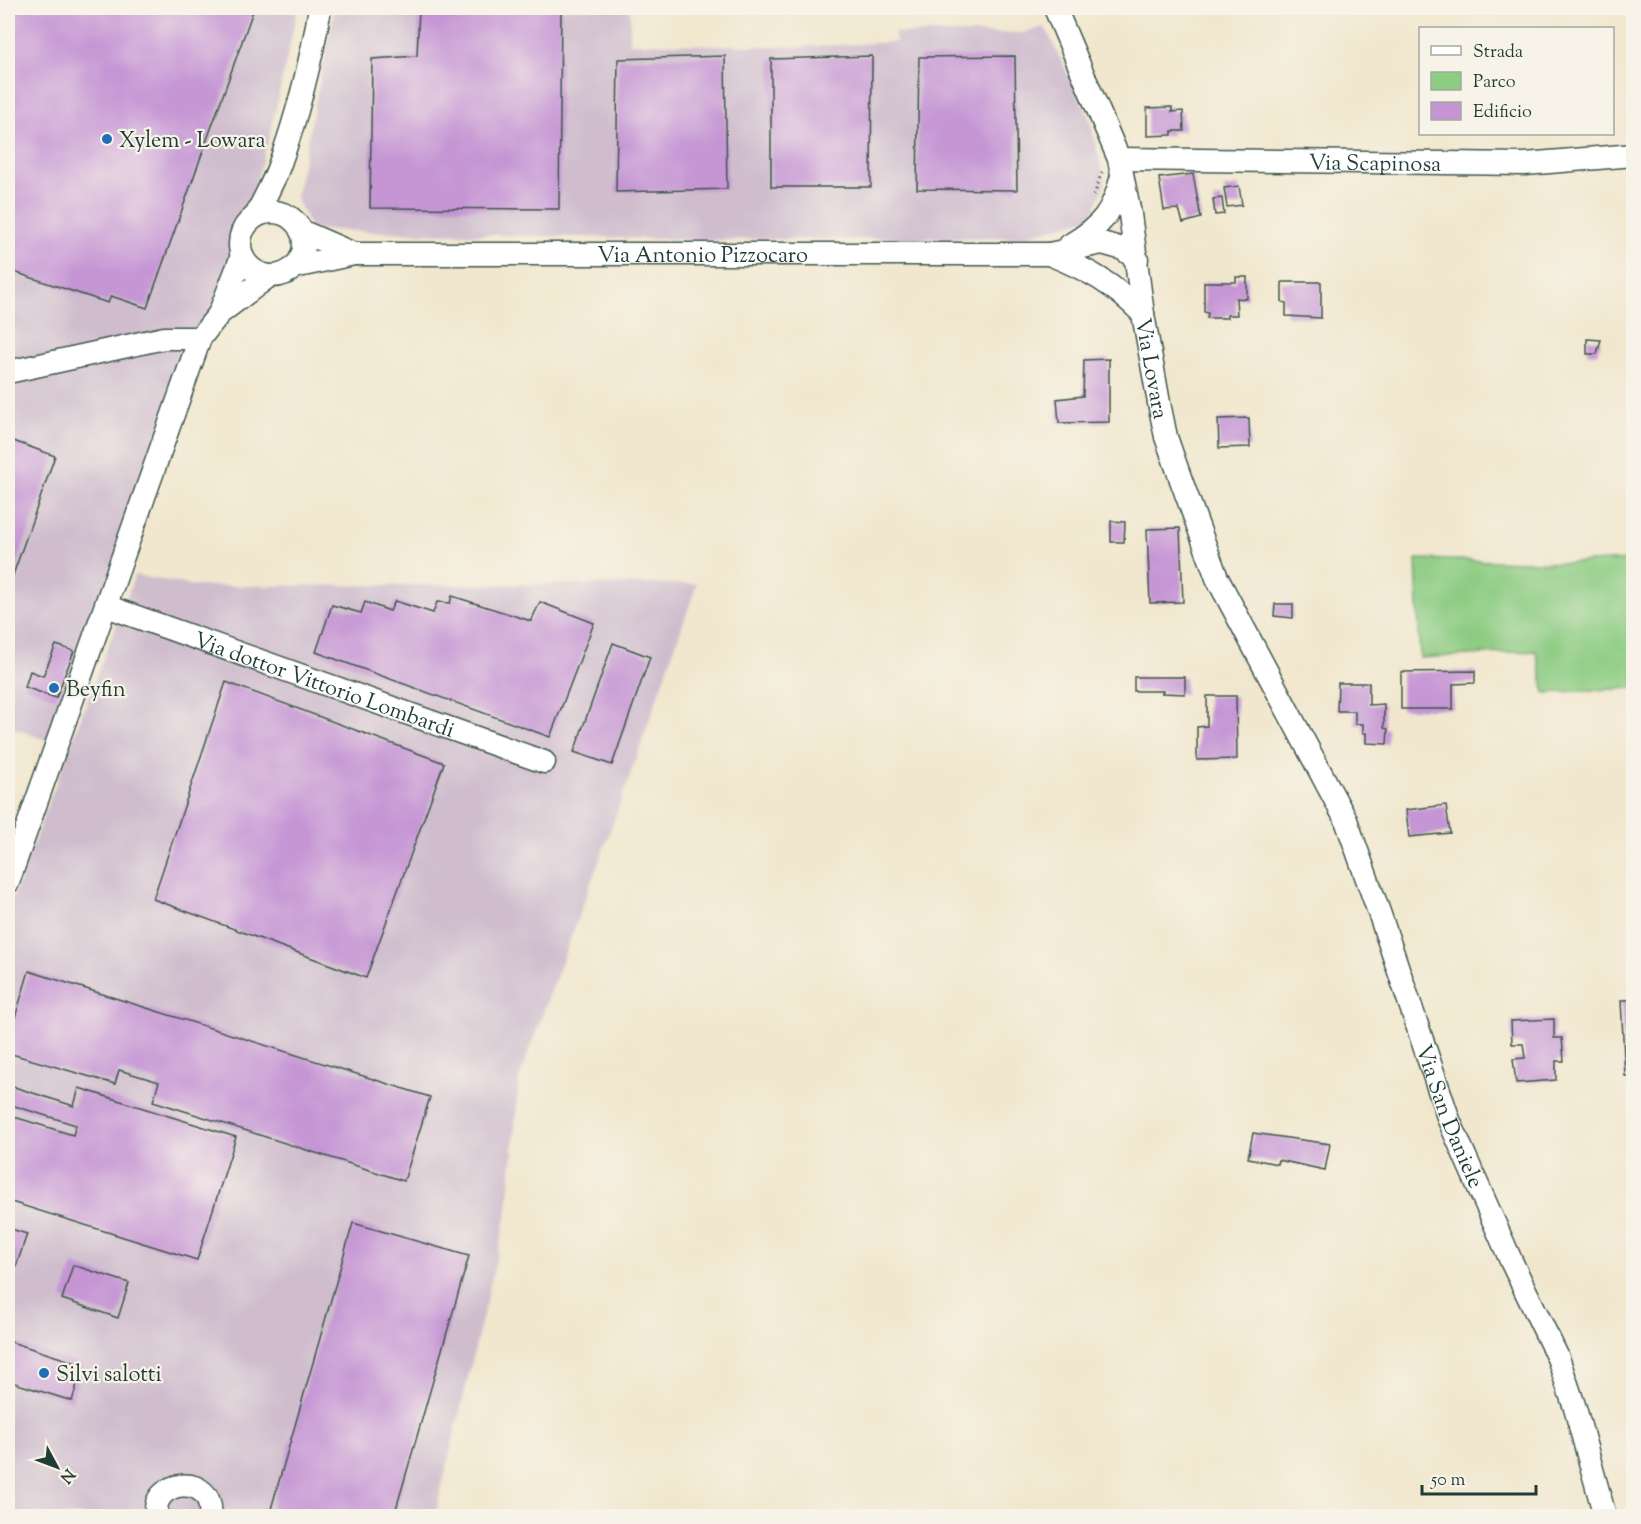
<svg xmlns="http://www.w3.org/2000/svg" width="1641" height="1524" font-family="'Sorts Mill Goudy',serif">
<rect width="100%" height="100%" fill="#f7f3e8"/>
<filter id="ink" filterUnits="userSpaceOnUse"><feTurbulence type="fractalNoise" baseFrequency=".0167" numOctaves="2"/><feDisplacementMap in="SourceGraphic" scale="12" xChannelSelector="R" yChannelSelector="G"/><feConvolveMatrix kernelMatrix="1 2 1 2 8 2 1 2 1" color-interpolation-filters="sRGB"/></filter>
<filter id="wash" filterUnits="userSpaceOnUse"><feTurbulence type="fractalNoise" baseFrequency=".008" numOctaves="4" result="noise"/><feDisplacementMap in="SourceGraphic" scale="24" xChannelSelector="R" yChannelSelector="G"/><feGaussianBlur stdDeviation="1.35" result="paint"/><feColorMatrix in="noise" values="0 0 0 0 0 0 0 0 0 0 0 0 0 0 0 0 0 1.4 0 .05"/><feComposite in="paint" operator="in"/></filter>
<g filter="url(#wash)">
<rect width="100%" height="100%" fill="#f1e7ce"/>
<g fill="#cfbdce">
<path d="M8 8H298L270 134 243 228 130 518 48 741 8 726V679L13 665 8 662Z"/>
<path d="M335 8H630V43L799 47 896 42 894 33H1021L1045 27 1089 117 1105 184 1091 217 1024 237 700 240 377 232 311 229 296 197Z"/>
<path d="M135 575 196 586 697 584 621 801 519 1078 508 1210 435 1516H8V910Z"/>
</g>
<path fill="#8dcc83" stroke="#56845c" stroke-width="1.5" d="M1416 559 1567 563 1633 560V688L1545 693 1536 651 1420 658Z"/>
<g id="blocks">
<g fill="#c595d4">
<path d="M8 8H254L147 308 111 296 108 303 8 270Z"/>
<path d="M419 8H561L559 209 370 208 372 59 417 56Z"/>
<path d="M725 56 727 189 616 192 618 59Z"/>
<path d="M872 56 871 187H771V59Z"/>
<path d="M1015 56 1017 190 917 189 919 57Z"/>
<path d="M1172 107V112L1183 111 1184 131H1172V135L1147 136V108Z"/>
<path d="M1193 174 1201 218 1183 223 1179 209 1164 210 1159 178Z"/>
<path d="M1239 186 1242 205 1227 207 1224 188Z"/>
<path d="M1222 198 1224 214 1215 215 1213 199Z"/>
<path d="M1236 277H1247V299L1236 298 1237 315H1227V318H1207L1208 313 1204 312V282H1236Z"/>
<path d="M1282 282H1321V318L1286 316V303L1282 302Z"/>
<path d="M1587 339 1601 340 1597 354H1587Z"/>
<path d="M1109 359V422L1059 423 1057 399 1083 396 1084 360Z"/>
<path d="M1249 418 1250 447 1219 448 1218 419Z"/>
<path d="M8 439 55 456 8 589Z"/>
<path d="M1111 521 1125 522 1124 542H1111Z"/>
<path d="M1180 528 1183 602 1150 603 1147 529Z"/>
<path d="M452 596 531 621 540 602 594 623 550 737 316 652 332 605 361 613 365 602 390 611 395 601 433 613 437 602 450 603Z"/>
<path d="M1275 604H1293V618L1274 616Z"/>
<path d="M613 643 650 657 612 765 574 752Z"/>
<path d="M56 645 74 651 56 698 25 687 30 671 43 676Z"/>
<path d="M1475 671V683L1453 684V709H1401V672Z"/>
<path d="M1134 677H1185V694L1162 693 1163 691H1134Z"/>
<path d="M226 682 444 763 366 978 153 899Z"/>
<path d="M1338 683H1369V705L1384 704V728L1388 729 1387 744 1366 743V733H1363V724H1355V711H1337Z"/>
<path d="M1207 696H1236L1237 759 1197 760V727L1207 726Z"/>
<path d="M1446 805 1450 833 1409 837 1406 810Z"/>
<path d="M29 971 430 1097 404 1181 153 1101 159 1082 119 1070 115 1084 8 1053V1041Z"/>
<path d="M1621 1000H1634V1076H1625Z"/>
<path d="M1554 1019V1038H1562L1564 1061H1556V1080L1516 1083 1513 1059 1525 1058 1523 1044H1512L1511 1021Z"/>
<path d="M8 1085 74 1106 79 1088 236 1137 197 1260 8 1201V1115L73 1135 76 1125 8 1104Z"/>
<path d="M1253 1133 1330 1144 1325 1170 1278 1160 1277 1164 1248 1158Z"/>
<path d="M353 1223 469 1256 394 1516H269Z"/>
<path d="M8 1228 27 1234 8 1291Z"/>
<path d="M73 1265 129 1283 118 1318 62 1299Z"/>
<path d="M8 1341 83 1365 72 1401 8 1381Z"/>
</g>
</g>
</g>
<g filter="url(#ink)">
<use href="#blocks" fill-opacity="0" stroke="#3e564b" stroke-width="1.5"/>
<g fill="none" stroke-linecap="round" stroke-linejoin="round">
<g stroke="#3e564b" stroke-width="25">
<g id="minor">
<path id="s1" d="M1055 8 1119 159 1130 214 1143 314 1159 403 1166 437 1181 480 1217 578 1346 820 1380 915 1449 1120 1512 1263 1558 1358 1575 1408 1605 1516"/>
<path id="s2" d="M1119 159 1525 164 1634 155"/>
<circle cx="272" cy="244" r="32"/>
<path d="M256 216C263 200 272 185 278 169 297 117 311 62 320 8"/>
<path d="M301 231 354 254"/>
<path d="M1070 245C1102 226 1113 212 1122 176"/>
<path d="M1049 254C1089 270 1113 284 1143 314"/>
<path id="s3" d="M294 267 354 254H1049L1102 243 1123 249 1137 259"/>
<path d="M220 313 269 276"/>
<path d="M8 372 164 338H200"/>
<path id="s4" d="M106 606 544 762"/>
<path d="M8 882 200 338 219 314 242 256"/>
<path d="M157 1516C148 1480 215 1471 210 1516"/>
</g>
</g>
<path stroke="#3e564b" stroke-width="3" stroke-dasharray="1.5 4.5" stroke-linecap="butt" d="M1094 196 1102 171"/>
<use href="#minor" stroke="#fff" stroke-width="22"/>
</g>
</g>
<g fill="#1f6fb2" stroke="#f7f3e8" stroke-width="2">
<circle cx="107" cy="139" r="6"/>
<circle cx="54" cy="688" r="6"/>
<circle cx="44" cy="1373" r="6"/>
</g>
<g text-anchor="middle" stroke-width="4.5" stroke-linejoin="round" paint-order="stroke">
<g font-size="22" fill="#1f3d34" stroke="#f7f3e8" text-anchor="start">
<text x="119" y="147">Xylem - Lowara</text>
<text x="66" y="696">Beyfin</text>
<text x="56" y="1381">Silvi salotti</text>
</g>
<g font-size="22" fill="#1f3d34" stroke="#f7f3e8">
<text dy="8" stroke="none"><textPath href="#s2" startOffset="256">Via Scapinosa</textPath></text>
<text dy="8" stroke="none"><textPath href="#s3" startOffset="410">Via Antonio Pizzocaro</textPath></text>
<text dy="8" stroke="none"><textPath href="#s1" startOffset="376">Via Lovara</textPath></text>
<text dy="8" stroke="none"><textPath href="#s4" startOffset="232">Via dottor Vittorio Lombardi</textPath></text>
<text dy="8" stroke="none"><textPath href="#s1" startOffset="1184">Via San Daniele</textPath></text>
</g>
</g>
<rect width="1641" height="1524" fill="none" stroke="#f7f3e8" stroke-width="30"/>
<rect x="1419" y="27" width="195" height="108" fill="#f7f3e8" stroke="#a1aaa0" stroke-width="1.5"/>
<rect x="1431" y="46" width="30" height="9" fill="#ffffff" stroke="#a1aaa0" stroke-width="1.5"/>
<text x="1473" y="57" font-size="18" fill="#1f3d34">Strada</text>
<rect x="1431" y="72" width="30" height="18" fill="#8dcc83" stroke="#a1aaa0" stroke-width="1.5"/>
<text x="1473" y="87" font-size="18" fill="#1f3d34">Parco</text>
<rect x="1431" y="102" width="30" height="18" fill="#c595d4" stroke="#a1aaa0" stroke-width="1.5"/>
<text x="1473" y="117" font-size="18" fill="#1f3d34">Edificio</text>
<g transform="translate(57 1467) rotate(131)" stroke="#f7f3e8" stroke-width="4.5" paint-order="stroke">
<path d="M0-4.5L10 22L0 15L-10 22Z" fill="#1f3d34"/>
<text y="-9" font-size="16" font-weight="bold" text-anchor="middle" fill="#1f3d34">N</text>
</g>
<path d="M1422 1485v9h114v-9" fill="none" stroke="#1f3d34" stroke-width="3"/>
<text x="1431" y="1485" font-size="18" fill="#1f3d34" stroke="#f7f3e8" stroke-width="4.5" paint-order="stroke">50 m</text>
</svg>
